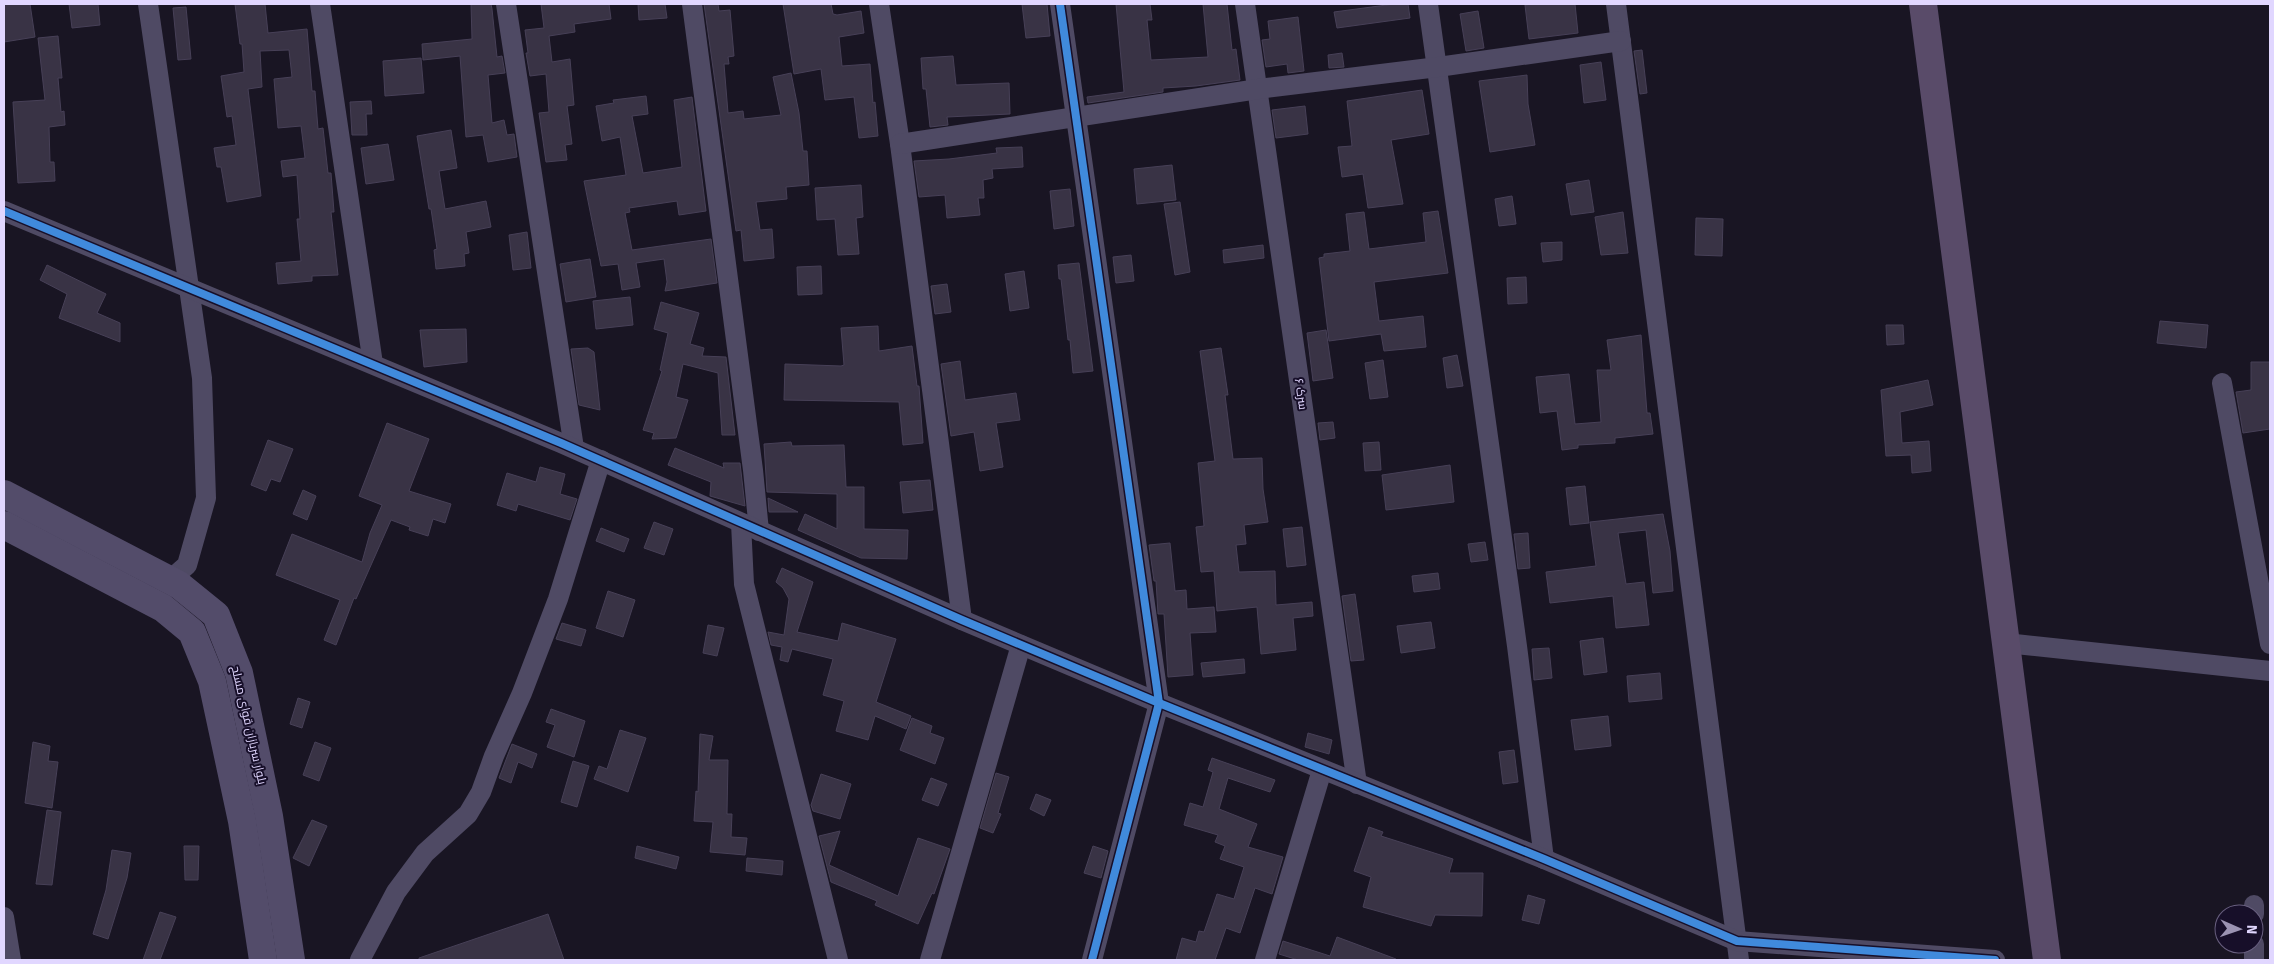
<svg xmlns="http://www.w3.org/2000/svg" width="2274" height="964" font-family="'Fira Sans',Cairo,sans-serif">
<rect width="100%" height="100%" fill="#191523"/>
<g fill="#393345" stroke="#474057">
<path d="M4 4H30L35 37 4 42Z"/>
<path d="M69 4H98L100 25 72 28Z"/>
<path d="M235 4H265L268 33 307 29 312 91H315L318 129 323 128 328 173H331L334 212H331L338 275 312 276V281L278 284 276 263 301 261 297 219H300L297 175 283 177 281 161 305 158 301 126 278 128 274 79 292 77 289 50 260 51 262 87 248 89 261 196 227 202 221 167H217L214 148 236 145 232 116 227 117 221 76 244 72 242 44H240Z"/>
<path d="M471 4H491L492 9 497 57 502 56 505 73 488 75 492 123 504 120 507 135 514 134 517 157 488 162 483 135 466 137 460 56 423 60 422 44 472 39Z"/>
<path d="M541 4H609L611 19 574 24 575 32 549 36 552 62 570 59 574 105 567 106 572 144 565 145 567 160 546 162 539 113 549 112 546 74 530 76 526 53H528L525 30 544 28Z"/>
<path d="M638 4H665L667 18 639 20Z"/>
<path d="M704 4H718L719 11 730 10 734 56 728 57 729 64H724L728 113 743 111 744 119 781 115 773 77 791 73 799 113 803 151H807L809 185 786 187 787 199 756 202 760 230 772 229 774 258 744 261 741 230 736 231Z"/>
<path d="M783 4H831L833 14 837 15 861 11 864 33 839 37 842 66 870 64 873 103 875 102 878 136 859 138 854 97 825 100 821 69 794 74Z"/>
<path d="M1022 4H1047L1050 36 1026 38Z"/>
<path d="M1116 4H1150L1152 20H1147L1151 60 1208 57 1203 4H1227L1232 50 1236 49 1240 80 1196 86 1163 88V92L1088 103 1087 97 1124 92Z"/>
<path d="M1394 4H1408L1410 18 1337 28 1334 12Z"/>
<path d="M1533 4H1575L1578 33 1529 39 1525 5Z"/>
<path d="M186 7 191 59 178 60 173 8Z"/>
<path d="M1478 11 1484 48 1466 51 1460 14Z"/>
<path d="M1298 17 1304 71 1288 73 1287 64 1266 67 1262 40 1270 39 1268 21Z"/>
<path d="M58 36 62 78H58L61 112 64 111 65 125 49 127 50 162H54L55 181 18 183 13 102 45 100 38 38Z"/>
<path d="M1642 50 1647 93 1640 94 1634 51Z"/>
<path d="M1342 53 1344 67 1329 68 1328 55Z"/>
<path d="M953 56 956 85 1009 83 1010 114 947 117 948 125 930 127 926 89H923L921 58Z"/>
<path d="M421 58 424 93 385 96 383 61Z"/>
<path d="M1601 62 1606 100 1584 103 1580 65Z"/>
<path d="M1527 75 1528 104 1535 145 1490 152 1479 81Z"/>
<path d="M1422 90 1429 134 1391 140 1403 204 1368 208 1363 174 1342 177 1338 147 1352 146 1347 101Z"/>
<path d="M646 96 648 114 632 116 643 173 682 167 674 100 692 97 706 211 679 215 677 201 629 208 630 212 625 213 632 250 711 239 717 283 665 291 667 282 664 259 636 263 640 287 622 290 618 264 601 266 584 181 626 175 620 137 602 141 596 106 614 103 613 100Z"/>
<path d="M371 101 372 114H366L367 135H352L350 102Z"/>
<path d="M1305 106 1308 134 1276 138 1272 110Z"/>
<path d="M451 130 457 168 439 171 445 209 486 201 491 227 466 232 469 253 464 254 465 266 436 269 434 250 437 249 431 209H429L417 136Z"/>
<path d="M388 144 394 180 366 184 361 148Z"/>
<path d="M1022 147 1023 167 992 169 993 178 983 180 984 198H978L980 215 947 218 945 195 919 197 914 161 949 159 997 153 996 148Z"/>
<path d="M1172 165 1176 200 1137 204 1134 169Z"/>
<path d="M1589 180 1594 212 1571 215 1566 184Z"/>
<path d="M861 185 863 217 856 218 859 254 838 255 835 219 817 220 815 188Z"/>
<path d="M1070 189 1074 226 1054 229 1050 191Z"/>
<path d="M1512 196 1516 224 1499 226 1495 199Z"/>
<path d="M1180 202 1190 272 1175 275 1164 204Z"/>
<path d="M1438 211 1448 273 1374 282 1379 321 1423 316 1426 347 1384 351 1381 334 1329 341 1319 258 1324 257V254L1350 251 1346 214 1364 212 1369 249 1426 242 1423 213Z"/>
<path d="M1623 212 1628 253 1601 255 1595 217Z"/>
<path d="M1696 218 1723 219 1722 256 1695 255Z"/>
<path d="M527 232 531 268 513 270 509 235Z"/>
<path d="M1562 242V260L1543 262 1541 243Z"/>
<path d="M1263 245 1264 258 1224 263 1223 250Z"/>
<path d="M1131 255 1134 281 1116 283 1113 257Z"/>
<path d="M590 259 596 297 566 302 560 264Z"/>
<path d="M1079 263 1093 371 1073 373 1070 340H1068L1061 279H1059L1058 265Z"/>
<path d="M47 265 106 294 97 313 120 323V342L59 318 67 294 40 280Z"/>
<path d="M821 266 822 294 798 295 797 267Z"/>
<path d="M1024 271 1029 308 1010 311 1005 274Z"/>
<path d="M1526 277 1527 303 1508 304 1507 278Z"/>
<path d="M947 284 951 312 935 314 931 286Z"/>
<path d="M630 297 633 325 596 329 593 301Z"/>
<path d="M661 302 699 313 690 344 704 348 702 356 726 357 735 435H722L718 373 683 364 676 397 688 400 676 438 652 439 654 433 643 430 662 371 660 370 668 333 654 329Z"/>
<path d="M2160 321 2208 325 2206 348 2157 343Z"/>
<path d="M1886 325H1903L1904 344 1887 345Z"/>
<path d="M878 326 879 351 912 346 917 386H919L923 443 903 445 899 402 784 400 785 364 841 366 844 365 841 328Z"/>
<path d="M466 329 467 362 424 367 420 330Z"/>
<path d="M1326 330 1333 378 1313 381 1307 333Z"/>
<path d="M1641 335 1647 413H1650L1653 434 1615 438V443L1578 445V448L1562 450 1557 411 1540 413 1536 377 1569 374 1575 424 1601 422 1597 370H1611L1607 340Z"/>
<path d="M588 348 594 352 600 410 579 405 571 349Z"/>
<path d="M1221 348 1228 395H1225L1233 459 1262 458 1263 489 1268 522 1244 525 1246 544 1236 545 1239 572 1275 571 1276 605 1312 602 1313 616 1293 618 1296 650 1261 654 1257 607 1217 611 1214 571 1201 572 1196 527 1204 526 1198 463 1215 461 1200 351Z"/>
<path d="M1457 355 1463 386 1447 388 1443 358Z"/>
<path d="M1383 360 1388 397 1370 399 1365 363Z"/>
<path d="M960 361 965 400 1016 393 1020 420 996 423 1003 467 980 471 974 432 951 436 941 364Z"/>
<path d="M2251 362H2270V429L2243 433 2236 392 2251 390Z"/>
<path d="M1928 380 1933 405 1900 412 1902 443 1929 441 1931 471 1912 473 1911 455 1886 456 1881 390Z"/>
<path d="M1333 422 1335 438 1320 440 1318 423Z"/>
<path d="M387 423 429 439 409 491 451 504 445 523 433 519 428 536 409 530 410 527 391 520 356 599 354 598 336 645 324 640 340 600 276 575 292 534 362 562 370 533 382 505 359 496Z"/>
<path d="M268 440 293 449 280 482 271 479 266 491 251 485Z"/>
<path d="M791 442 792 446 844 445 846 487H864V529L908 530 907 559 861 558 798 530 805 514 837 529V494L767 492 764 444Z"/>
<path d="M1379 442 1381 470 1365 471 1363 443Z"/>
<path d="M675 448 724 468 723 463H740L745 506 710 496 711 482 668 465Z"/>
<path d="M1450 465 1454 502 1386 510 1382 475Z"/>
<path d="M540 467 565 474 560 494 577 499 570 520 518 504 516 511 497 505 507 473 536 482Z"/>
<path d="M930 480 933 510 903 513 900 482Z"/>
<path d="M1585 486 1589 523 1570 525 1566 488Z"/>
<path d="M303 490 316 496 307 520 293 514Z"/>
<path d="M768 498 798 512H769Z"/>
<path d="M1663 514 1670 551 1673 591 1653 593 1646 530 1618 533 1626 584 1644 582 1649 625 1616 628 1613 596 1550 603 1546 572 1596 566 1590 522Z"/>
<path d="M654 522 673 529 664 555 644 548Z"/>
<path d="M1302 527 1306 565 1287 567 1283 529Z"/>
<path d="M601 528 629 539 624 552 596 541Z"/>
<path d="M1528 533 1530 568 1518 569 1514 534Z"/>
<path d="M1485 542 1488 560 1471 562 1468 544Z"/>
<path d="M1170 543 1175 591 1186 590 1187 609 1214 607 1216 632 1190 633 1193 675 1168 677 1164 614H1158L1156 581H1154L1149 545Z"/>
<path d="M782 568 813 582 797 632 838 641 842 623 896 639 876 702 911 716 906 729 875 716 868 740 836 731 844 701 823 695 833 659 792 649 788 662 780 660 782 647 771 645 768 632 784 635 789 599 783 588 776 582Z"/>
<path d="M1438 573 1440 589 1414 592 1412 576Z"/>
<path d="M608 591 635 600 623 637 596 628Z"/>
<path d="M1355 594 1364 660 1351 661 1342 596Z"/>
<path d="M1431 622 1435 648 1401 653 1397 626Z"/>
<path d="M562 623 586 630 581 646 556 639Z"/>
<path d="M708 625 724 628 717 656 703 653Z"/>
<path d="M1603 638 1607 672 1584 675 1580 641Z"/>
<path d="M1549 648 1552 678 1534 680 1532 649Z"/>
<path d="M1244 659 1245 673 1203 677 1201 663Z"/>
<path d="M1660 673 1662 699 1629 702 1627 676Z"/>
<path d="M298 698 310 702 302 728 290 724Z"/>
<path d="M551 709 585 721 574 757 547 747 555 725 546 722Z"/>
<path d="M1608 716 1611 746 1575 750 1571 720Z"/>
<path d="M912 718 932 726 930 733 944 738 935 764 900 750Z"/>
<path d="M620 730 646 738 628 792 594 779 599 766 607 769Z"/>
<path d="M1308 733 1332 740 1329 754 1305 747Z"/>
<path d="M700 734 713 736 709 760H728L727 814H732L731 837 747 838 745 855 710 852 713 822 694 821 696 791 698 792Z"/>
<path d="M33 742 50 746 48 761 58 762 52 808 25 803Z"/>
<path d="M315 742 331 748 319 781 303 775Z"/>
<path d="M512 744 537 754 532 768 518 762 511 783 499 778Z"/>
<path d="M1514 750 1518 782 1503 784 1499 752Z"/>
<path d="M1212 758 1275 780 1270 792 1228 778 1219 809 1257 824 1248 847 1283 857 1272 894 1255 888 1240 933 1226 928 1215 960H1176L1182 938 1196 942 1199 931 1204 932 1217 894 1234 899 1244 867 1220 859 1225 846 1215 842 1218 835 1184 825 1190 803 1203 807 1213 772 1208 770Z"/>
<path d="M573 761 589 766 577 807 561 802Z"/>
<path d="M996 773 1009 777 998 813 1001 814 993 833 980 828Z"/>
<path d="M821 774 851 784 840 819 813 811 811 805Z"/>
<path d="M931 778 947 784 938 806 922 800Z"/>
<path d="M1036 794 1051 800 1044 816 1030 809Z"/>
<path d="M47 810 61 812 52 885 36 884Z"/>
<path d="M312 820 327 826 309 866 293 858Z"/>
<path d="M1369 827 1383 832 1381 836 1453 859 1449 873H1483L1482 916 1435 915 1431 926 1363 907 1371 877 1354 871Z"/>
<path d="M840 831 829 865 898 896 918 838 950 849 934 894 932 893 918 924 875 905 877 901 831 882 819 836Z"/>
<path d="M184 846H199L198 880H185Z"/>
<path d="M637 846 679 857 676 869 635 858Z"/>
<path d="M1093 846 1108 851 1101 878 1084 873Z"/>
<path d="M112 850 131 853 127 878 108 939 93 934 106 890Z"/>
<path d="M747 858 783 861 782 875 746 871Z"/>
<path d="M1528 895 1545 900 1539 924 1522 920Z"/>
<path d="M160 912 176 917 160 960H143Z"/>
<path d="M548 914 564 960H419V958Z"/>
<path d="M1337 937 1396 959V960H1298L1279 954 1283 941 1330 956Z"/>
</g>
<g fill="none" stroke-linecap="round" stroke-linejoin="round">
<g stroke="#4f4a64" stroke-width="20">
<path d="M148 4 202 378 206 498 187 565 170 580"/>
<path d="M320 4 373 364"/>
<path d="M506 4 574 448"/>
<path d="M692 4 753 470 759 531"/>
<path d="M879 4 900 144 962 620"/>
<path d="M1060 4 1159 703 1092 960"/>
<path d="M1245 4 1357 784"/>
<path d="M1428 4 1517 646 1544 859"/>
<path d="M1616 4 1739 960"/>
<path d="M900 144 1258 89 1438 67 1621 41"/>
<path d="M4 211 561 443 962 620 1159 703 1544 859 1737 941 1995 960"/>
<path d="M2222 383 2270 644"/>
<path d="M741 523 744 584 838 960"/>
<path d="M2006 643 2270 671"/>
<path d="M2254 905V914"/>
<path d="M4 917 11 960"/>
<path d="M2254 944V960"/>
<path d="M360 960 396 892 425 853 468 814 481 792 494 756 522 693 558 599 601 460"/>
<path d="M930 960 1021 645"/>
<path d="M1265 960 1322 770"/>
</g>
<g stroke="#534c6a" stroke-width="28">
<path d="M4 494 179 585 216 615 239 673 269 816 291 960"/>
<path d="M4 525 163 608 192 632 212 681 242 821 263 960"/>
</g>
<path stroke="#594b69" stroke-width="28" d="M1923 4 2047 960"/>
<g stroke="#170f29" stroke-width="11">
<g id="cycleway">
<path d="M1060 4 1159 703 1092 960"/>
<path d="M4 211 561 443 962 620 1159 703 1544 859 1737 941 1995 960"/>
</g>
</g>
<use href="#cycleway" stroke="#408adc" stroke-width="8"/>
</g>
<g text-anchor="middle" stroke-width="4" stroke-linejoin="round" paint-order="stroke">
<g font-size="12" fill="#e1d7ff" stroke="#170f29">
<text transform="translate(1301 394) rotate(82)" y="4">سرک ۶</text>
<text transform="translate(249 725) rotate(77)" y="4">بلوار سربازان قوای مسلح</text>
</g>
</g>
<rect width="2274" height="964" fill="none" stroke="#e1d7ff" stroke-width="10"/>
<g transform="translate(2239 929) rotate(92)"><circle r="24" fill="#170f29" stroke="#685f7f"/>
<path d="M0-4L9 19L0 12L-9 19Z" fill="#9b93b2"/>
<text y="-8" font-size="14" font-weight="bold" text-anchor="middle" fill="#e1d7ff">N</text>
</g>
</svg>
